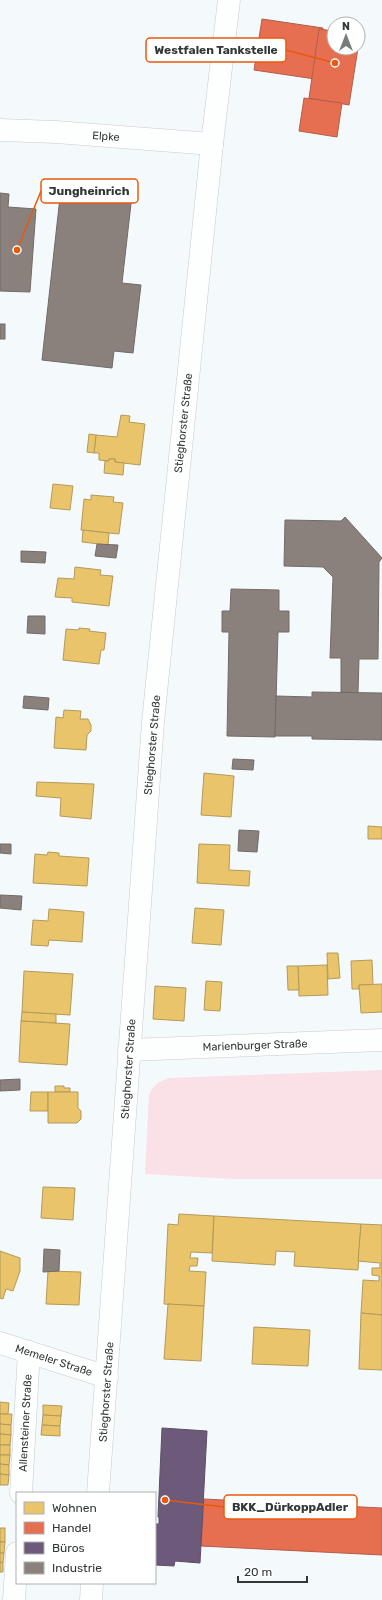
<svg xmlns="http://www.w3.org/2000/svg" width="382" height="1600" font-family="Rubik,sans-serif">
<rect width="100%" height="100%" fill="#f4fafb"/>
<path fill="#fae1e7" d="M382 1070V1179H232L145 1174 149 1095C153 1085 159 1082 168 1078Z"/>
<g fill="#e9c46a" stroke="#b29a5b">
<path d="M121 415 130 416 129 422 145 424 140 465 115 462V459H109V461L99 460V453H94L96 435 117 437Z"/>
<path d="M89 434 96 435 94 453 87 452Z"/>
<path d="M109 459H115V462L124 463 123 475 104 473 105 461H109Z"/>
<path d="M53 484 73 486 70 510 50 508Z"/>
<path d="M91 495 114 497 113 502 123 503 119 534 81 530 84 499 91 500Z"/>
<path d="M83 530 109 533 108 545 82 542Z"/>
<path d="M75 567 101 570 100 575 113 576 109 606 72 602V598L55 597 58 578 74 579Z"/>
<path d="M79 628 90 629 89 631 106 633 104 650H101L99 664 63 660 66 629 79 630Z"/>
<path d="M64 710 81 711 80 719H88L91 725V731L87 735 86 750 54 748 56 717 63 718Z"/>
<path d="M204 773 234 776 231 817 201 815Z"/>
<path d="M37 782 94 784 91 819 60 816 61 798 36 796Z"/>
<path d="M368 826 382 827V839H368Z"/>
<path d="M199 844 230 845 229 870 250 871 249 886 197 883Z"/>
<path d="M48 852 59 853V856L89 858 87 886 33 883 35 854 47 855Z"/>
<path d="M195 908 224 910 221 945 192 943Z"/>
<path d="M49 909 84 912 82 942 49 940 48 946 31 945 33 920 48 921Z"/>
<path d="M327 953H338L340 978 328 979Z"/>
<path d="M372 960 373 985H359V989H352L351 961Z"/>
<path d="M327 965 328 995 299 996 298 966Z"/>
<path d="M287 966H298L299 990H288Z"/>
<path d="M24 971 73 974 70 1015 22 1012Z"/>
<path d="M206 981 222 982 220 1011 204 1010Z"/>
<path d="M382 984V1012L361 1013 359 985Z"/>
<path d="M155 986 186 988 184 1021 153 1019Z"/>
<path d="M22 1012 56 1014V1023L21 1021Z"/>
<path d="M21 1021 70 1024 67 1065 19 1062Z"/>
<path d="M55 1086H64V1088H70V1092H55Z"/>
<path d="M31 1092H48V1111H30Z"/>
<path d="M48 1092H78V1108L81 1111V1119L77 1123H48Z"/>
<path d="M43 1187 75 1188 73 1220 41 1218Z"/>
<path d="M179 1214 214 1216 212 1253 191 1252 190 1258H198L197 1266H190L189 1271 206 1272 204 1306 164 1304 168 1224 178 1225Z"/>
<path d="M214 1216 361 1224 358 1270 294 1266 295 1252 276 1251 275 1265 212 1261Z"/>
<path d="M361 1224 382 1225V1315L361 1313 363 1280 379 1281V1276L372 1275V1268H380V1263L358 1261Z"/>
<path d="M0 1251 20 1258V1271L13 1291 6 1289 3 1299 0 1298Z"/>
<path d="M48 1271 81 1272 79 1305 46 1304Z"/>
<path d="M168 1304 204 1306 201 1361 164 1359Z"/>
<path d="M361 1313 382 1315V1370L359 1369Z"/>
<path d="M254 1327 310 1330 308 1366 252 1364Z"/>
<path d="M0 1402 9 1403 8 1414H0Z"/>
<path d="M43 1405 62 1406 61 1416 43 1415Z"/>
<path d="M0 1414H12L11 1425 0 1424Z"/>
<path d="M43 1415 61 1416 60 1426 42 1425Z"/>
<path d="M0 1424 11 1425V1435L0 1434Z"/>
<path d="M42 1425 60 1426V1436L41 1435Z"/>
<path d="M0 1434 11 1435 10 1445H0Z"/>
<rect x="0" y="1445" width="10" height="10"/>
<path d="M0 1455H10L9 1465 0 1464Z"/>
<path d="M0 1464 9 1465V1475L0 1474Z"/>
<path d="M0 1474 9 1475 8 1485H0Z"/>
<rect x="0" y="1528" width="5" height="14"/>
<path d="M0 1542H5L4 1553H0Z"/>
<path d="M0 1553H4L3 1563 0 1562Z"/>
<path d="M0 1562 3 1563V1572H0Z"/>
</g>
<g fill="#e76f51" stroke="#b15e49">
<path d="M262 19 323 28 315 79 254 70Z"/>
<path d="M319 29 334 31V48H358L349 105 309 98Z"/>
<path d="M304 98 342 103 337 137 299 131Z"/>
<path d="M204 1499 382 1508V1555L201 1546Z"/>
</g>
<path fill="#6d597a" stroke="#5b4f66" d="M162 1428 207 1431 200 1563 175 1561 174 1566 155 1565V1524H159V1517H158Z"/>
<g fill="#8a817c" stroke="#706b67">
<path d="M61 188 132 195 122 283 141 285 133 353 114 351 112 368 42 360Z"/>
<path d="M0 193 9 194 8 207 36 209 30 292 0 291Z"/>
<rect x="0" y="324" width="5" height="15"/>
<path d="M345 517 382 558 379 562 378 659H359L358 693 341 692V658H330L333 577 323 567 284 566 285 520 341 521Z"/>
<path d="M97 544 118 545 116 558 95 556Z"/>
<path d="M21 551 46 552 45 563 21 562Z"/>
<path d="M231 589 279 590V611H289V632H278L275 737 227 736 229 632H222V611H230Z"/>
<path d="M28 616H45V634L27 633Z"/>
<path d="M312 692 382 693V740L312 739V736H275L276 696 312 697Z"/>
<path d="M24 696 49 698 48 710 23 708Z"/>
<path d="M233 759 254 760 253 770 232 769Z"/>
<path d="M239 830 259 831 257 852 238 851Z"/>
<path d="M0 844H11V854L0 853Z"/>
<path d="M0 895 22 896 21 910 0 908Z"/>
<path d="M20 1079V1090L0 1091V1080Z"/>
<path d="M44 1249 60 1250 59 1271 43 1272Z"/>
</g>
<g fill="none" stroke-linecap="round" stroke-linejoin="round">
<g stroke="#c7cccd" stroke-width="23">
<g id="minor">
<path d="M0 130 56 132 212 144"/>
<path d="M129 1050 382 1040"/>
<path d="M0 1343 107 1377"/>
<path d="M21 1493 29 1352"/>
<path d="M98 1493 153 722 212 144 229 0"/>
<path d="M14 1600 17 1553"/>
<path d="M91 1600 92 1583"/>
</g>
</g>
<use href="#minor" stroke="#fdfefe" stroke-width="22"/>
</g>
<g text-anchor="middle" stroke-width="4" stroke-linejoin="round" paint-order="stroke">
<g font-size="11" fill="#323737" stroke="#fff">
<text transform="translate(106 136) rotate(4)" y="4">Elpke</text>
<text transform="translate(183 423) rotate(-84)" y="4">Stieghorster Straße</text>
<text transform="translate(152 745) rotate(-85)" y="4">Stieghorster Straße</text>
<text transform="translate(255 1045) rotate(-2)" y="4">Marienburger Straße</text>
<text transform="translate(128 1069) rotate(-86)" y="4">Stieghorster Straße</text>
<text transform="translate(54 1360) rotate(18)" y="4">Memeler Straße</text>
<text transform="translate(106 1392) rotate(-86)" y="4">Stieghorster Straße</text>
<text transform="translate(25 1423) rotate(-87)" y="4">Allensteiner Straße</text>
</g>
</g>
<path fill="none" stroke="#e8590c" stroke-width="1.5" d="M335 63L286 50M17 250L41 191M165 1500L224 1507"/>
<g fill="#e8590c" stroke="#fff" stroke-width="1.5">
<circle cx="335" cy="63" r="4"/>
<circle cx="17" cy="250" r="4"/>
<circle cx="165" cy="1500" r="4"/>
</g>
<g fill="#fff" stroke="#e8590c" stroke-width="1.5">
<rect x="146" y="38" width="140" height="24" rx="4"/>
<rect x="41" y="179" width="97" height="24" rx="4"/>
<rect x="224" y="1495" width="133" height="24" rx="4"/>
</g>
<g font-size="12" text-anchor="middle" font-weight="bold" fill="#323737">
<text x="216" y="54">Westfalen Tankstelle</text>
<text x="89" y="195">Jungheinrich</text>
<text x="290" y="1511">BKK_DürkoppAdler</text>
</g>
<rect x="16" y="1492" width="140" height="92" fill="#ffffff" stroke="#adafaf"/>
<rect x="24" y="1502" width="20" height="12" fill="#e9c46a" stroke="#adafaf"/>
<text x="52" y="1512" font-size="12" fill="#323737">Wohnen</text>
<rect x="24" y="1522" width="20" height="12" fill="#e76f51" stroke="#adafaf"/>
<text x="52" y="1532" font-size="12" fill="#323737">Handel</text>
<rect x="24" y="1542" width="20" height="12" fill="#6d597a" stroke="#adafaf"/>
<text x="52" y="1552" font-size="12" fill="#323737">Büros</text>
<rect x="24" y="1562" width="20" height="12" fill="#8a817c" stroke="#adafaf"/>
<text x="52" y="1572" font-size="12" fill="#323737">Industrie</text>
<g transform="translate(346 36)"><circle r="19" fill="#ffffff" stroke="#adafaf"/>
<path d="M0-3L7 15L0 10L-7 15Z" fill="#767b7c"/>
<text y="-6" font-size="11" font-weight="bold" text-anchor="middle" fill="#323737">N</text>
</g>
<path d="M238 1576v6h69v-6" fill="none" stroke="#323737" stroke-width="2"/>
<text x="244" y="1576" font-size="12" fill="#323737" stroke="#ffffff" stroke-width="3" paint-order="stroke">20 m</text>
</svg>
